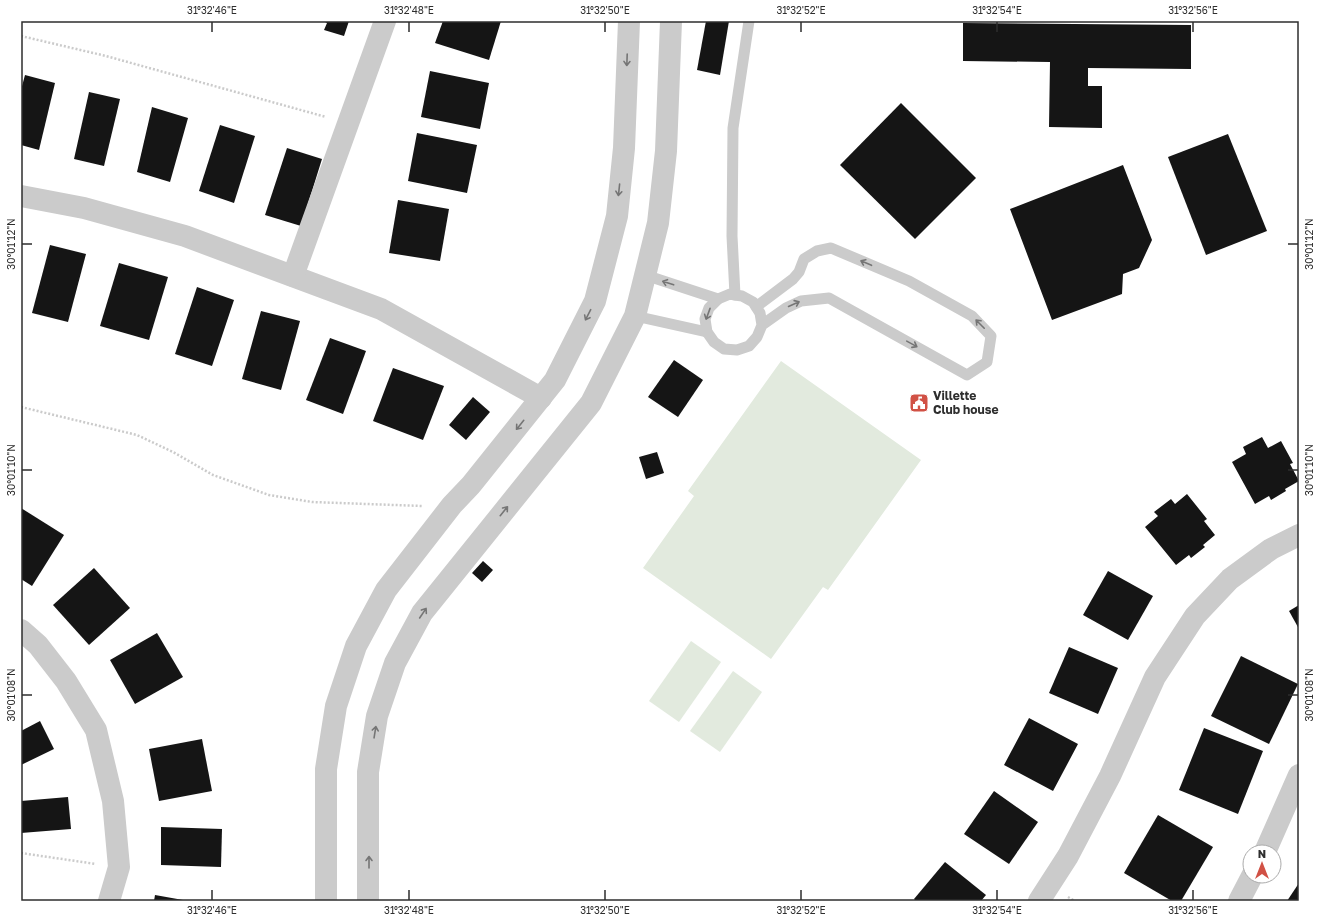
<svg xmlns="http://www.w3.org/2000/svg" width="1320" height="922" font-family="'Golos Text',sans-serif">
<rect width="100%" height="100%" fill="#fff"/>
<g fill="#e2eade">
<path d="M781 361 921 460 828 590 823 587 771 659 643 568 694 496 688 491Z"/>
<path d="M691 641 721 662 679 722 649 701Z"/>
<path d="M733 671 762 692 720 752 690 731Z"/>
</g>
<g fill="#151515">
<path d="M323 21H349L344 36 324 30 327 23Z"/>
<path d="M443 21H501L489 60 435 43Z"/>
<path d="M706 21H729L720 75 697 70Z"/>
<path d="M963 23 1191 25V69L1088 68V86H1102V128L1049 127 1050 62 963 61Z"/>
<path d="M430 71 489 83 480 129 421 117Z"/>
<path d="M25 75 55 83 39 150 21 145V90Z"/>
<path d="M89 92 120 99 104 166 74 159Z"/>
<path d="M901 103 976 178 915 239 840 165Z"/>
<path d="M152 107 188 118 170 182 137 172Z"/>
<path d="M220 125 255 136 234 203 199 191Z"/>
<path d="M417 133 477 145 467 193 408 181Z"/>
<path d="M1228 134 1267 231 1206 255 1168 157Z"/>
<path d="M287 148 322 159 301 226 265 215Z"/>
<path d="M1123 165 1152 240 1139 268 1123 274 1122 294 1052 320 1010 209Z"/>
<path d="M398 200 449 209 440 261 389 253Z"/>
<path d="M50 245 86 254 68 322 32 313Z"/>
<path d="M119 263 168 277 149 340 100 326Z"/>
<path d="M197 287 234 300 212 366 175 354Z"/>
<path d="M261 311 300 321 281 390 242 379Z"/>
<path d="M330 338 366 351 343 414 306 400Z"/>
<path d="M674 360 703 380 678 417 648 397Z"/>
<path d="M393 368 444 386 423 440 373 421Z"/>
<path d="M473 397 490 412 466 440 449 425Z"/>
<path d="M1262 437 1268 448 1281 441 1293 463 1290 464 1299 481 1285 489 1286 491 1271 500 1269 496 1255 504 1232 462 1246 454 1243 447Z"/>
<path d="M657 452 664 473 646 479 639 457Z"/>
<path d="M1187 494 1207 519 1204 521 1215 535 1203 545 1205 547 1191 558 1189 555 1176 565 1145 527 1158 516 1154 512 1171 499 1175 504Z"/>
<path d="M21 508 64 535 32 586 21 579Z"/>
<path d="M483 561 493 570 482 582 472 573Z"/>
<path d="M94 568 130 608 89 645 53 605Z"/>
<path d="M1108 571 1153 596 1128 640 1083 615Z"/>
<path d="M1299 605V629L1289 611Z"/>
<path d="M157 633 183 677 135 704 110 660Z"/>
<path d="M1069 647 1118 668 1098 714 1049 693Z"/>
<path d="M1241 656 1298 684 1269 744 1211 716Z"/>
<path d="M1029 718 1078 744 1053 791 1004 765Z"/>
<path d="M40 721 54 749 21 765V731Z"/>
<path d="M1204 728 1263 751 1238 814 1179 790Z"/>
<path d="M202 739 212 791 159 801 149 749Z"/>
<path d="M994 791 1038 822 1009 864 964 834Z"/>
<path d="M68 797 71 829 21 833V801Z"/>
<path d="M1158 815 1213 847 1181 901H1172L1124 873Z"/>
<path d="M161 827 222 829 221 867 161 865Z"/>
<path d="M945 862 986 895 981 901H916L914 899Z"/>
<path d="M1299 883V901H1287Z"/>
<path d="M155 895 183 900V901H154Z"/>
</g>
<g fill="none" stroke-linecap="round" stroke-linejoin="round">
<g stroke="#cbcbcb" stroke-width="2.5" stroke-dasharray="2 2" stroke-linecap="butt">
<path d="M21 36 106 56 326 117"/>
<path d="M21 407 137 435 173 452 213 475 269 495 312 502 422 506"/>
<path d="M21 853 96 864"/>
<path d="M1068 897 1075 901"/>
</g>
<g stroke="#cbcbcb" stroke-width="11">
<path d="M645 275 718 299"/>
<path d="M735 295 732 236 733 128 749 21"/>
<path d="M756 307 793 279 799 272 804 259 817 251 831 248 909 281 972 316 991 336 987 362 967 375 829 298 801 301 786 308 762 325 757 337 749 346 737 350 724 349 714 342 707 332 705 319 709 308 718 299 730 294 735 295 742 296 753 302 760 313 762 325"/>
<path d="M635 316 707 332"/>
</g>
<g stroke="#cbcbcb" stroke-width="22">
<path d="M21 196 84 208 185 236 381 309 541 398"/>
<path d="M293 276 385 21"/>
<path d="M21 630 38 645 66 681 96 730 113 801 119 867 109 901"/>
<path d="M1265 852 1299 775"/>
<path d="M326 901V769L336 706 356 646 386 590 452 505 471 485 555 380 595 301 617 216 624 148 629 21"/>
<path d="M368 901V772L377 716 395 663 422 613 591 403 635 316 658 223 666 151 671 21"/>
<path d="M1039 901 1068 856 1110 776 1155 677 1195 616 1230 579 1271 549 1299 535"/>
<path d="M1239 901 1252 876"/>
</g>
</g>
<defs><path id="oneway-shaft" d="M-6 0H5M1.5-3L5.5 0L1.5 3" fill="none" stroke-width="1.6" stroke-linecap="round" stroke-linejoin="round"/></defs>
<g stroke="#757575">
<use href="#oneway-shaft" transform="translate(627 60) rotate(92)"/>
<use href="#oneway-shaft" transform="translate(619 190) rotate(96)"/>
<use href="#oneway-shaft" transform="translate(866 263) rotate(-157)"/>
<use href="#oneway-shaft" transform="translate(668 283) rotate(-162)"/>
<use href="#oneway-shaft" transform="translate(794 304) rotate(-24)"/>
<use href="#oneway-shaft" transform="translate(708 314) rotate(110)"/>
<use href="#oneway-shaft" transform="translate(588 315) rotate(117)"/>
<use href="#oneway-shaft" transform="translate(980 324) rotate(-135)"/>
<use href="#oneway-shaft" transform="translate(912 344) rotate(29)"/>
<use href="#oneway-shaft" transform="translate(520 425) rotate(129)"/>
<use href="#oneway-shaft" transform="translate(504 511) rotate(-51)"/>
<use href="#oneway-shaft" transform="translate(423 613) rotate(-56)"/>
<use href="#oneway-shaft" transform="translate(375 732) rotate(-81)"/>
<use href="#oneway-shaft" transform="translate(369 862) rotate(-90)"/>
</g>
<path fill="none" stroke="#2e2e2e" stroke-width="1.5" d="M212 22V32M409 22V32M605 22V32M801 22V32M997 22V32M1193 22V32M22 244H32M1288 244H1298M22 470H32M1288 470H1298M22 695H32M1288 695H1298M212 890V900M409 890V900M605 890V900M801 890V900M997 890V900M1193 890V900"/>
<defs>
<g id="civic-square" transform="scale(1)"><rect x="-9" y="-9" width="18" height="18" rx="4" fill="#d15145" stroke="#fff"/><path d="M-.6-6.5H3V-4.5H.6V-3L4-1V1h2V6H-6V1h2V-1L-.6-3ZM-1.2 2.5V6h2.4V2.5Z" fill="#fff"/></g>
</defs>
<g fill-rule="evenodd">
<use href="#civic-square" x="919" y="403"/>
</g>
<g text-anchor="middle" stroke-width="4" stroke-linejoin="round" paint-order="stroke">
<g font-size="12" font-weight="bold" fill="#2e2e2e" stroke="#fff" text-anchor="start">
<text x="933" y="400">Villette<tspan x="933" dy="14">Club house</tspan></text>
</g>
</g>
<rect width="1320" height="922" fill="none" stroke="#ffffff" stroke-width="44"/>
<g transform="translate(1262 864)"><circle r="19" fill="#ffffff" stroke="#ababab"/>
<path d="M0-3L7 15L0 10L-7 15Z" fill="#d15145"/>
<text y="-6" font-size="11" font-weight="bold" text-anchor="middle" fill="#2e2e2e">N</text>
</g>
<rect x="22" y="22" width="1276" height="878" fill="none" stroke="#2e2e2e" stroke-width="1.5"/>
<g font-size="10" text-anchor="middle" fill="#2e2e2e">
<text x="212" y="14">31°32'46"E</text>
<text x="409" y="14">31°32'48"E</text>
<text x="605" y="14">31°32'50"E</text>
<text x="801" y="14">31°32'52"E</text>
<text x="997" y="14">31°32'54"E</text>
<text x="1193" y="14">31°32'56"E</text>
<text transform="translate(11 244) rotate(-90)" y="4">30°01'12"N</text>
<text transform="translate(1309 244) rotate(-90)" y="4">30°01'12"N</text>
<text transform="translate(11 470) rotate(-90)" y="4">30°01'10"N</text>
<text transform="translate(1309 470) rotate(-90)" y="4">30°01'10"N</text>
<text transform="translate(11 695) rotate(-90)" y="4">30°01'08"N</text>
<text transform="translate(1309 695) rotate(-90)" y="4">30°01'08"N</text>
<text x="212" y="914">31°32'46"E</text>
<text x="409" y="914">31°32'48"E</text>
<text x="605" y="914">31°32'50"E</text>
<text x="801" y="914">31°32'52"E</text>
<text x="997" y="914">31°32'54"E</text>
<text x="1193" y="914">31°32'56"E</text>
</g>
</svg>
